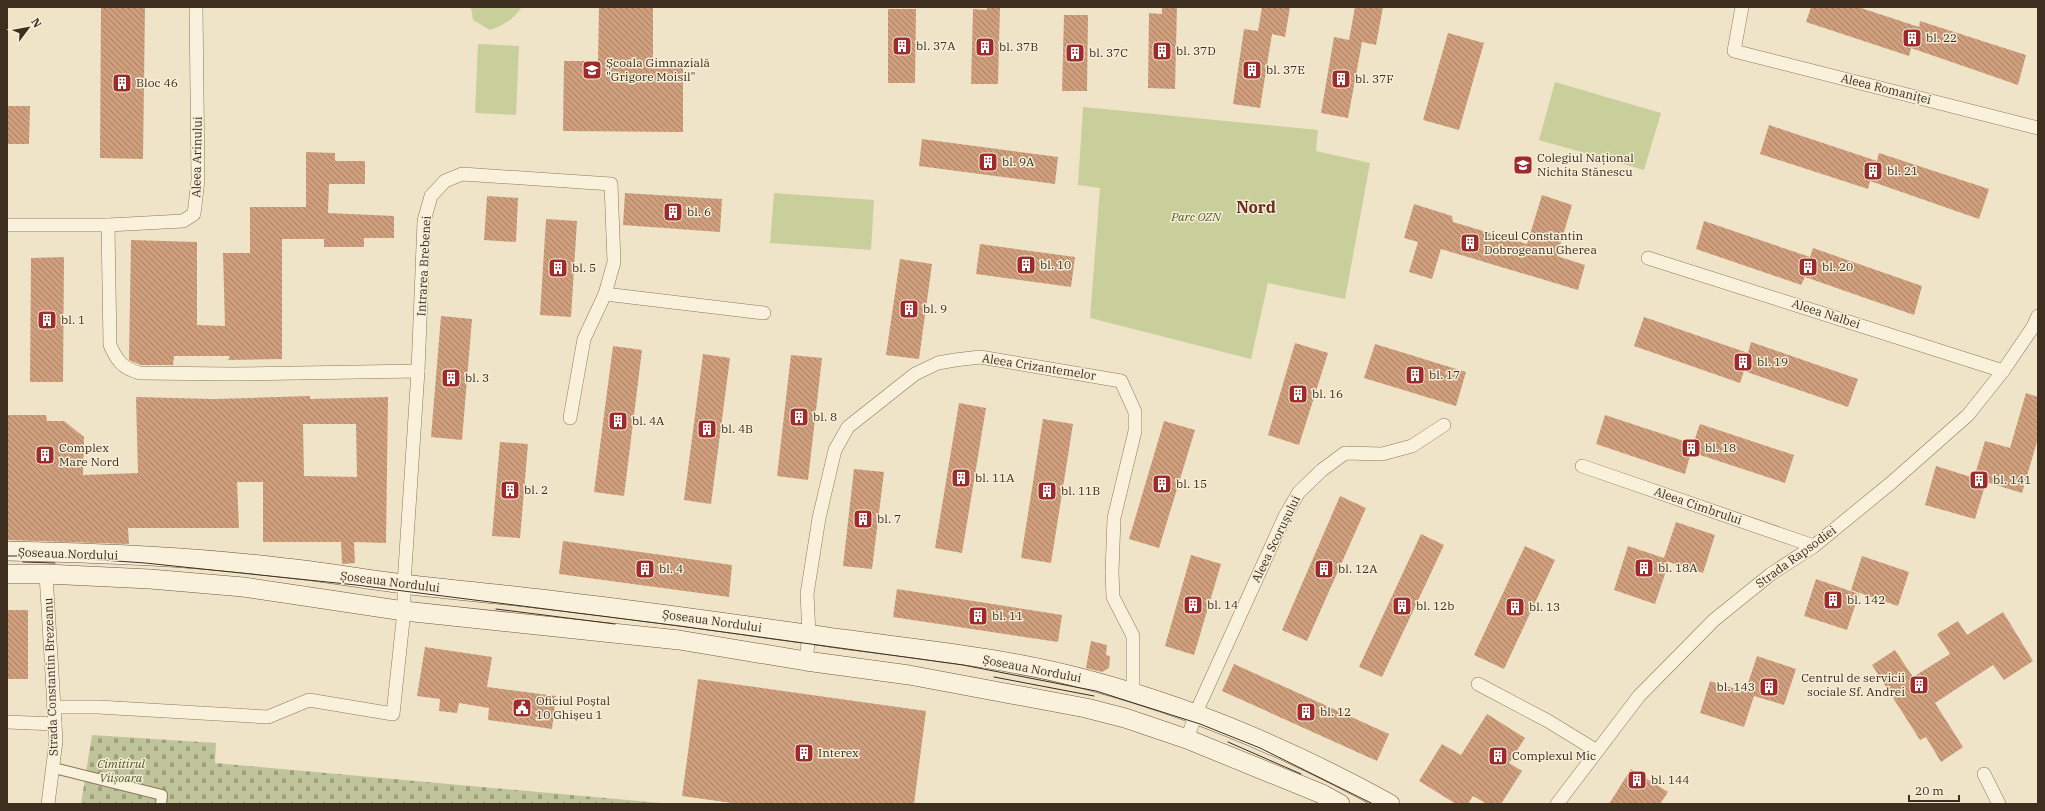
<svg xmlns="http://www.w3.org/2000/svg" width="2045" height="811" font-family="'IBM Plex Serif',serif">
<defs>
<pattern id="cemetery-stones" width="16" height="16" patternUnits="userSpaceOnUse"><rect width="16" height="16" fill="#bfc49a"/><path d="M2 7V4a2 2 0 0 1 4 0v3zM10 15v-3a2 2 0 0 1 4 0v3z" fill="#9ca07d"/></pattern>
<pattern id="building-back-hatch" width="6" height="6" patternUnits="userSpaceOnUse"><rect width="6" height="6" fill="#cf9f7d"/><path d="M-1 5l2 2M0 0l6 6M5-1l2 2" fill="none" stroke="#a98266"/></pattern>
</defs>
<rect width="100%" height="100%" fill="#f0e4c8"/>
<path fill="url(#cemetery-stones)" d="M92 735 216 743 215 763 672 804H81Z"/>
<g fill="#c9cf9b">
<path d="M471 7H522C513 19 505 25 490 30L473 20Z"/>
<path d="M478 44 519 46 516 115 475 113Z"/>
<path d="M1555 82 1661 113 1644 170 1539 140Z"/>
<path d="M1083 107 1318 130 1316 151 1370 163 1345 299 1268 283 1251 359 1090 318 1100 188 1078 185Z"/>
<path d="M774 193 874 200 871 250 770 243Z"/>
</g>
<g fill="url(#building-back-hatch)" fill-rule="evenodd">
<path d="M101 7H145L143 159 100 158Z"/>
<path d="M599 7H653V60H683V132L563 131 564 61H598Z"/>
<path d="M987 7H1000L998 84H971L973 9 987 10Z"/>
<path d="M1162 7H1177L1175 89 1148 88 1149 13 1162 14Z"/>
<path d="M1262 7H1290L1285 37 1272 34 1260 108 1233 104 1244 29 1258 31Z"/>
<path d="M1355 7H1383L1376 45 1362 42 1348 118 1321 113 1334 37 1349 40Z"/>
<path d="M1811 7H1858L1919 27 1920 21 2026 55 2018 85 1911 48 1909 56 1806 22Z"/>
<path d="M888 9H916L915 83H888Z"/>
<path d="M1064 15H1088L1087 91H1062Z"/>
<path d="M1448 33 1484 43 1459 130 1423 120Z"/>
<path d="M7 106H30L29 144H7Z"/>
<path d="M1769 125 1877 161 1879 153 1989 189 1979 219 1870 181 1868 189 1760 154Z"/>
<path d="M922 139 1058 157 1055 184 919 166Z"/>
<path d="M306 152 335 153V161H365V184H329L328 213 394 216V238H364V247H324V239H282V359L228 360 230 356H174L173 365H141L129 360 131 240 197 242V325L225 326 223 253H250V207H306Z"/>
<path d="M625 193 722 199 720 232 623 225Z"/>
<path d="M1542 195 1572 205 1557 256 1585 265 1578 290 1441 249 1432 279 1409 272 1418 242 1404 238 1414 204 1452 216 1453 222 1527 244Z"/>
<path d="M487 196 518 198 516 242 484 240Z"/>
<path d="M546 219 577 221 571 317 540 315Z"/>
<path d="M1704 221 1810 257 1813 248 1922 286 1914 315 1805 277 1801 285 1696 249Z"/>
<path d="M980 244 1075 257 1071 287 976 274Z"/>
<path d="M64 257 63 382H30L31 258Z"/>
<path d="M900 259 932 264 919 359 886 355Z"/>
<path d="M441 316 472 319 462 440 431 437Z"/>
<path d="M1644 317 1748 353 1751 342 1858 379 1848 407 1744 371 1740 383 1634 346Z"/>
<path d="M1295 343 1328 353 1299 445 1268 435Z"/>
<path d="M1375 344 1466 372 1456 406 1364 378Z"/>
<path d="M613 346 642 350 624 496 594 492Z"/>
<path d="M703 354 730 358 711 504 684 500Z"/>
<path d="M791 355 822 358 808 480 777 476Z"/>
<path d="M2026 393 2038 397V438L2022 493 1986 482 1975 519 1925 505 1936 466 1974 478 1985 441 2010 448Z"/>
<path d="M310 396V399L388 397 386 543 354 542 355 563 342 564 341 542H263V482H237L239 528H128L129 544 7 540V415H46L47 421H64L84 437 83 475 138 473 136 397 214 399ZM303 424H356L357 477 304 476Z"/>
<path d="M959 403 986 408 962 553 935 548Z"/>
<path d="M1605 415 1693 444 1700 424 1794 455 1785 483 1691 452 1685 474 1596 444Z"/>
<path d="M1043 419 1073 424 1051 563 1021 558Z"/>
<path d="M1164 421 1195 430 1159 548 1129 539Z"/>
<path d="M500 442 528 444 520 538 492 536Z"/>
<path d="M854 469 884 472 872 569 843 566Z"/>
<path d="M1340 496 1366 508 1307 641 1282 630Z"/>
<path d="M1676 522 1715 535 1703 573 1669 562 1655 604 1614 590 1628 546 1664 558Z"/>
<path d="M1421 534 1444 545 1382 677 1359 667Z"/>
<path d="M563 541 732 565 729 597 559 574Z"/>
<path d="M1525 546 1555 560 1504 669 1474 655Z"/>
<path d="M1191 555 1221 564 1194 655 1165 646Z"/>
<path d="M1862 556 1909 572 1898 606 1851 590Z"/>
<path d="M1816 579 1859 594 1847 630 1804 616Z"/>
<path d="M897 589 1062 615 1058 642 893 617Z"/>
<rect x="7" y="610" width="21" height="69"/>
<path d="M2003 612 2033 661 2004 680 1993 665 1935 703 1963 747 1941 762 1926 737 1920 740 1872 665 1895 650 1913 677 1950 654 1937 634 1958 621 1967 635Z"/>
<path d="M1091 641 1107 645 1106 655 1110 656 1109 668 1102 672 1086 668Z"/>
<path d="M425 647 492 657 487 687 556 696 552 729 488 720 489 708 459 703 457 713 439 711 440 699 417 696Z"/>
<path d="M1757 656 1796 669 1784 705 1754 696 1744 727 1700 713 1710 681 1745 692Z"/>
<path d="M1234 664 1389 734 1377 761 1222 691Z"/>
<path d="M698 679 926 711 914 804H739L682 796Z"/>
<path d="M1487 714 1525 738 1509 763 1522 771 1501 804H1487L1473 796 1468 804H1456L1419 781 1442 744 1461 755Z"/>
<path d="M1631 769 1668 792 1660 804H1609Z"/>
</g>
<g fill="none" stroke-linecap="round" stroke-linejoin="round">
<g stroke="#8d765c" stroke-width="12">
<path id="pedestrian" d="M54 768 162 795 161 804"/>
</g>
<g stroke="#8d765c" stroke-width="14">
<g id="minor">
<path d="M1742 7 1734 51 2038 128"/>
<path d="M7 225H108L183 221 194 214 198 180 196 7"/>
<path d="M108 225 110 345C117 361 122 368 140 373L233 374 418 371"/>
<path d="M1648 258 2003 371"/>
<path d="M570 418 584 339 605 294 764 313"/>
<path d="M1582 466 1814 546"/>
<path d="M46 574 56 741 48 804"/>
<path d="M806 661 809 634 807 594 819 518 835 450 848 427 915 374 938 363 955 360 980 357 1121 381 1135 412V431L1114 518 1112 572 1113 597 1133 636V683L1131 693"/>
<path d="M1478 684 1548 721 1597 751"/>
<path d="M53 707H98L268 717 309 700 393 714 404 611V584L418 371 424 221 431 196 445 181 462 174 611 184 614 262 605 294"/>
<path d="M7 722 55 724"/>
<path d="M1187 739 1198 708 1285 516 1299 492 1322 470 1345 453 1382 454 1412 446 1444 425"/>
<path d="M1984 774 1999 804"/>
<path d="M1557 804 1639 696 1714 620 1771 574 1814 546 1891 483 1968 415 2003 371 2033 327 2038 316"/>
</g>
</g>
<g stroke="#6f573f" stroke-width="20">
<g id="secondary">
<path d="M7 551C97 553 188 556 277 567 320 571 362 579 404 584 435 588 466 591 496 594 612 606 727 623 842 639 924 650 1008 658 1088 680 1194 708 1294 751 1390 804"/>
<path d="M7 574H46L150 579 243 587 404 611 679 640 806 661 909 675 1086 708 1125 718 1187 739 1322 794 1340 804"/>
</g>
</g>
<use href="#pedestrian" stroke="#faf1dc" stroke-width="10"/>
<use href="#minor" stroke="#faf1dc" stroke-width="13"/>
<use href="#secondary" stroke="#faf1dc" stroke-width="19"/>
<g stroke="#3d2e20" stroke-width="1">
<path d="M7 556H44L145 563 356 585 680 626 963 665 1096 691 1200 724 1260 748 1373 804"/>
<path d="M23 562 55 563"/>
<path d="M496 609 615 624"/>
<path d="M994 677 1094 696"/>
<path d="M1228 742 1301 774"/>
</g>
</g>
<defs>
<g id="building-square" transform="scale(1)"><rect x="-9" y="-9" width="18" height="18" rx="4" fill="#9e2a2b" stroke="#f7eed8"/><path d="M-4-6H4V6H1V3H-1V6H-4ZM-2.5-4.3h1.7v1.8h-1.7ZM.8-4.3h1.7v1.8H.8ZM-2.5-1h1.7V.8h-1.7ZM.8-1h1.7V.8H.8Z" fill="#fff"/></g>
<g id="school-square" transform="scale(1)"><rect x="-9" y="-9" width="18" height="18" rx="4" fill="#9e2a2b" stroke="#f7eed8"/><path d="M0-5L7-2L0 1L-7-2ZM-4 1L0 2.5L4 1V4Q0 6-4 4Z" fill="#fff"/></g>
<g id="civic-square" transform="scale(1)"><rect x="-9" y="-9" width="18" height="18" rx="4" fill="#9e2a2b" stroke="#f7eed8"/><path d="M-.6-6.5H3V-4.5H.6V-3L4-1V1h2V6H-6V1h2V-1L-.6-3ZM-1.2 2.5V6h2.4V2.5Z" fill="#fff"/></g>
</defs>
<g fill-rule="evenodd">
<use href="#building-square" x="1912" y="38"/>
<use href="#building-square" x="902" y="46"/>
<use href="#building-square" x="985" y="47"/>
<use href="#building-square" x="1162" y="51"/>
<use href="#building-square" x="1075" y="53"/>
<use href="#school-square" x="592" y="70"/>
<use href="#building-square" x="1252" y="70"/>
<use href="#building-square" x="1341" y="79"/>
<use href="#building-square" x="122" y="83"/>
<use href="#building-square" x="988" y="162"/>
<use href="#school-square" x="1523" y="165"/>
<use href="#building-square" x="1873" y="171"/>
<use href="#building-square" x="673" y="212"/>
<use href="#building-square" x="1470" y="243"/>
<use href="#building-square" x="1026" y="265"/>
<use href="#building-square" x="1808" y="267"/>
<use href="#building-square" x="558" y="268"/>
<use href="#building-square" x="909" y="309"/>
<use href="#building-square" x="47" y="320"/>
<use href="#building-square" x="1743" y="362"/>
<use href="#building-square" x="1415" y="375"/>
<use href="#building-square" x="451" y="378"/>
<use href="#building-square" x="1298" y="394"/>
<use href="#building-square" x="799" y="417"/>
<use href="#building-square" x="618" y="421"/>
<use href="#building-square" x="707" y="429"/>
<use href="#building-square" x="1691" y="448"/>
<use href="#building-square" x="45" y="455"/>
<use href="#building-square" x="961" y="478"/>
<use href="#building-square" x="1979" y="480"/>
<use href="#building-square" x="1162" y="484"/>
<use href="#building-square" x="510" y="490"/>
<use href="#building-square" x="1047" y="491"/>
<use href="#building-square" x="863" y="519"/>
<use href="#building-square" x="1644" y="568"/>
<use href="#building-square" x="645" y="569"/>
<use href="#building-square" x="1324" y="569"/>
<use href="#building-square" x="1833" y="600"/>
<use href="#building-square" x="1193" y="605"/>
<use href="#building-square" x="1402" y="606"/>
<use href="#building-square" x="1515" y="607"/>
<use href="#building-square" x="978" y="616"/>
<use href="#building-square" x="1919" y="685"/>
<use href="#building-square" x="1769" y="687"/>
<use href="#civic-square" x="522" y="708"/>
<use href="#building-square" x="1306" y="712"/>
<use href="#building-square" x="804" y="753"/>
<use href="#building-square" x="1498" y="756"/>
<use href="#building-square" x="1637" y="780"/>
</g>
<g text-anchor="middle" stroke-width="3" stroke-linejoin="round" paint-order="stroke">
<g font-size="12" fill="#3d2e20" stroke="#f7eed8" text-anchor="start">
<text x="1926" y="42">bl. 22</text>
<text x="916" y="50">bl. 37A</text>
<text x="999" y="51">bl. 37B</text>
<text x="1176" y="55">bl. 37D</text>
<text x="1089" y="57">bl. 37C</text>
<text x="606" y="67">Școala Gimnazială<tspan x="606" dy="14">"Grigore Moisil"</tspan></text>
<text x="1266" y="74">bl. 37E</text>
<text x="1355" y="83">bl. 37F</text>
<text x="136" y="87">Bloc 46</text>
<text x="1537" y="162">Colegiul Național<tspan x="1537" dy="14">Nichita Stănescu</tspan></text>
<text x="1002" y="166">bl. 9A</text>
<text x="1887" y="175">bl. 21</text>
<text x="687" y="216">bl. 6</text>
<text x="1484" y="240">Liceul Constantin<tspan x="1484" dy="14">Dobrogeanu Gherea</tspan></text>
<text x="1040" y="269">bl. 10</text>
<text x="1822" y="271">bl. 20</text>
<text x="572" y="272">bl. 5</text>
<text x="923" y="313">bl. 9</text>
<text x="61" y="324">bl. 1</text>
<text x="1757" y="366">bl. 19</text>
<text x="1429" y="379">bl. 17</text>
<text x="465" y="382">bl. 3</text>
<text x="1312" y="398">bl. 16</text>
<text x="813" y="421">bl. 8</text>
<text x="632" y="425">bl. 4A</text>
<text x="721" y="433">bl. 4B</text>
<text x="59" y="452">Complex<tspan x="59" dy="14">Mare Nord</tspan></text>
<text x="1705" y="452">bl. 18</text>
<text x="975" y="482">bl. 11A</text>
<text x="1993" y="484">bl. 141</text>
<text x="1176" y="488">bl. 15</text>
<text x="524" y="494">bl. 2</text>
<text x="1061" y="495">bl. 11B</text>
<text x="877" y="523">bl. 7</text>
<text x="1658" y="572">bl. 18A</text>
<text x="659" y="573">bl. 4</text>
<text x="1338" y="573">bl. 12A</text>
<text x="1847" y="604">bl. 142</text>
<text x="1207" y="609">bl. 14</text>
<text x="1416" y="610">bl. 12b</text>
<text x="1529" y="611">bl. 13</text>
<text x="992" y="620">bl. 11</text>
<text x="1905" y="682" text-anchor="end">Centrul de servicii<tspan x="1905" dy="14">sociale Sf. Andrei</tspan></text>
<text x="1755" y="691" text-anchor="end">bl. 143</text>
<text x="536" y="705">Oficiul Poștal<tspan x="536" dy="14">10 Ghișeu 1</tspan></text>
<text x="1320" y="716">bl. 12</text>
<text x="818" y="757">Interex</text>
<text x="1512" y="760">Complexul Mic</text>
<text x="1651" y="784">bl. 144</text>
</g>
<g font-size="12" fill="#3d2e20" stroke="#f7eed8">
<text transform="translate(1886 89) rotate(14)" y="4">Aleea Romaniței</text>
<text transform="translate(197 157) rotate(-89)" y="4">Aleea Arinului</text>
<text transform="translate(424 266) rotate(-87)" y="4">Intrarea Brebenei</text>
<text transform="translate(1826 314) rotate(18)" y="4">Aleea Nalbei</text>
<text transform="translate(1039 367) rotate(9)" y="4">Aleea Crizantemelor</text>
<text transform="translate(1698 506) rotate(19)" y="4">Aleea Cimbrului</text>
<text transform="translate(1276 539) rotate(-64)" y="4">Aleea Scorușului</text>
<text transform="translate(68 554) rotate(2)" y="4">Șoseaua Nordului</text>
<text transform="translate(1796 557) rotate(-36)" y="4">Strada Rapsodiei</text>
<text transform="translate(390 582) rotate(7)" y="4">Șoseaua Nordului</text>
<text transform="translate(712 621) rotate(8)" y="4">Șoseaua Nordului</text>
<text transform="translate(1032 669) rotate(11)" y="4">Șoseaua Nordului</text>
<text transform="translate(51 677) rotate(-92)" y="4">Strada Constantin Brezeanu</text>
</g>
<g font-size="12" font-style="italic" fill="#4d5a26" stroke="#f7eed8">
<text x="1196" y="221">Parc OZN</text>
<text x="121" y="768">Cimitirul<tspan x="121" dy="14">Viișoara</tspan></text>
</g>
<g font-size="16" font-weight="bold" fill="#6b2e1e" stroke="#f7eed8">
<text x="1256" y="213">Nord</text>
</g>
</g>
<rect width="2045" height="811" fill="none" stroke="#3d2e20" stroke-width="16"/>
<g transform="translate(28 28) rotate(58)" stroke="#f7eed8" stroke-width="3" paint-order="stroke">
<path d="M0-3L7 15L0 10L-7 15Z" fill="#3d2e20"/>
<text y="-6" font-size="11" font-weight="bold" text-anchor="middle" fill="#3d2e20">N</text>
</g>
<path d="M1909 795v6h50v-6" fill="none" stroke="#3d2e20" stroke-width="2"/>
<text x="1915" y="795" font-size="12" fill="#3d2e20" stroke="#f7eed8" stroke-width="3" paint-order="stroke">20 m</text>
</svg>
